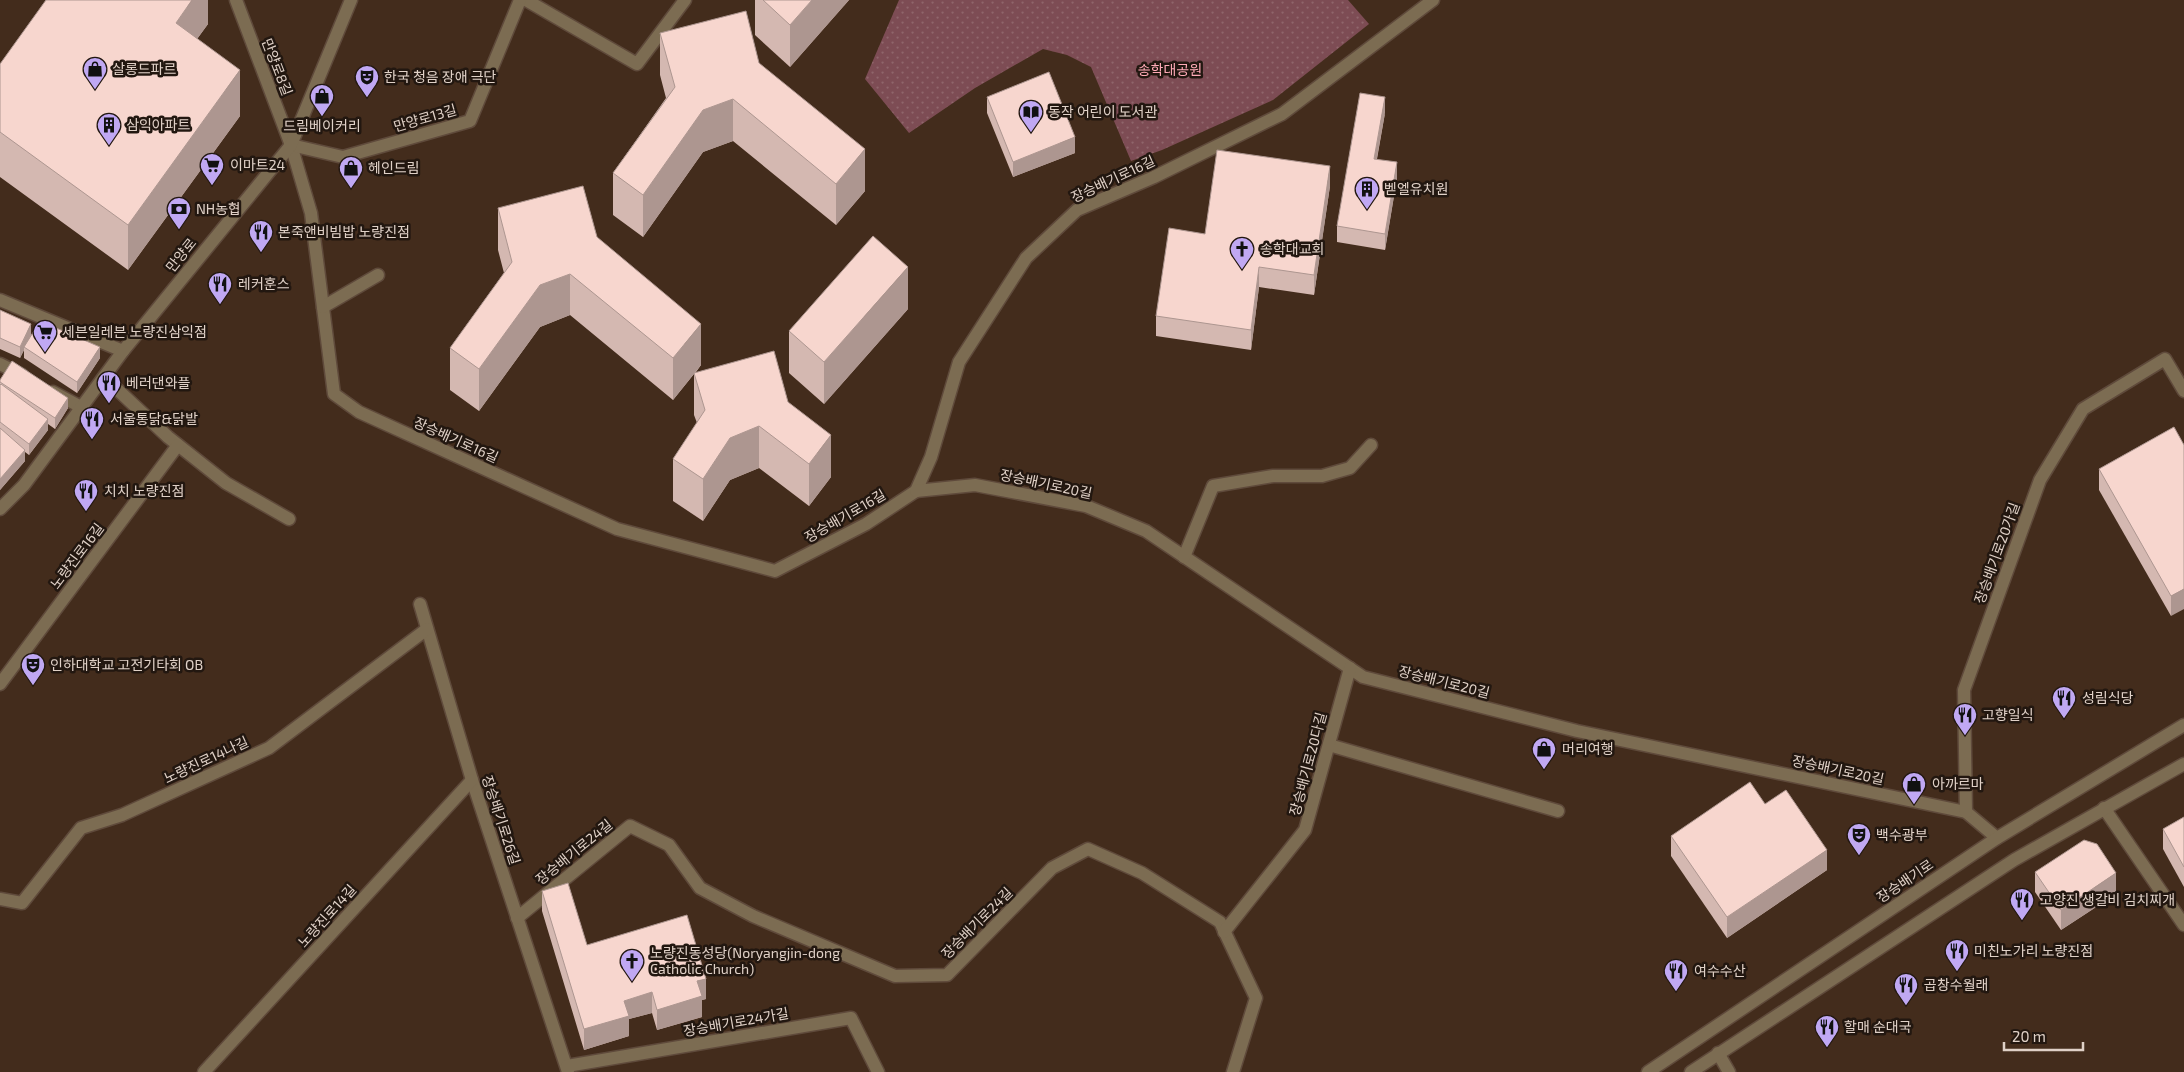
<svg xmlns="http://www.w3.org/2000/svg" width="2184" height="1072" font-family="'Exo 2','Noto Sans KR',sans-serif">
<defs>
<pattern id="park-dots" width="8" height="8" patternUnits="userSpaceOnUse" patternTransform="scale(1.25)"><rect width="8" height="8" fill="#7d4c54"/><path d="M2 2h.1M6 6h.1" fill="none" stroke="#8f656b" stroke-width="1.8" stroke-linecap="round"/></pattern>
</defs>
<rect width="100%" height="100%" fill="#432c1c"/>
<path fill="url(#park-dots)" d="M899 0H1348L1369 24 1273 100 1162 150 1131 161 1091 67 1067 55 1043 49 975 88 909 133 865 79Z"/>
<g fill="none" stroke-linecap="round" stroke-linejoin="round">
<g stroke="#5f4a3b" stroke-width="15">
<g id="minor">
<path d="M236 0 291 145 311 213 334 394 359 412 617 529 775 571 866 524 916 491 931 457 959 362 1026 258 1077 210 1154 177 1282 114 1433 0"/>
<path d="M526 0 637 64 685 0"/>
<path d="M291 145 343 157 470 121 520 0"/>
<path d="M0 300 123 351"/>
<path d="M323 307 378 275"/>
<path d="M0 364 22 375"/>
<path d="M104 377 168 437 226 483 289 519"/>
<path d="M53 392 81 407"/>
<path d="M916 491 975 485 1086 506 1146 531 1363 677 1577 731 1966 812 1997 838"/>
<path d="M0 509 24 485 123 351 291 145 351 0"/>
<path d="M1184 557 1213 486 1273 476H1322L1350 468 1371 445"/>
<path d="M420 604 472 780 568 1072"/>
<path d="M0 684 178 445"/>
<path d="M1329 745 1558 811"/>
<path d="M2104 808 2184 925"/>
<path d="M1966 812 1964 690 2040 480 2083 409 2165 359 2184 391"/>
<path d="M0 899 22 903 81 828 122 815 269 748 427 629"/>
<path d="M517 918 630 826 669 845 700 888 753 916 895 976 947 975 1052 868 1088 849 1142 873 1220 922 1256 998 1233 1072"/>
<path d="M1224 932 1305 830 1350 668"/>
<path d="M1718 1053 1729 1072"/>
<path d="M567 1066 851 1018 878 1072"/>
<path d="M204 1072 472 780"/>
<path d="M1648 1072 1997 838 2184 725"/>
<path d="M1691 1072 2014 860 2184 764"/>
</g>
</g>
<use href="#minor" stroke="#7c6c52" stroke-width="12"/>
</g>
<g fill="#d4b8b1">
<path d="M208 0V24L197 39 240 116 128 270 0 177V64Z"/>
<path d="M755 0H849L790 67 755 35Z"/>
<path d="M660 33 759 63 865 191 836 225 733 141 703 152 643 237 613 215V173L666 98 660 75Z"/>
<path d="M987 97 1075 153 1013 177 987 113Z"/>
<path d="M1385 113 1377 159 1397 178 1385 250 1337 242V226Z"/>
<path d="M1330 186 1314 295 1259 287 1251 350 1156 336V316L1205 234Z"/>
<path d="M498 208 597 237 701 365 696 372 788 402 831 477 809 506 759 468 730 480 703 521 673 501V459L697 423 694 415V374L673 400 570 315 540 327 479 411 450 390V348L504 273 498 250Z"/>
<path d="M908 309 824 404 789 373V331Z"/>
<path d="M0 310 31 335 28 341 100 358 77 393 24 358V350L20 358 0 349Z"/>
<path d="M0 380 68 408 55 429 48 424V430L29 455 25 452V461L0 490Z"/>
<path d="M2174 427 2171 616 2099 490V469Z"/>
<path d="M1765 804 1827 870 1727 938 1671 856V836Z"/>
<path d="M2184 817V887L2163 849V829Z"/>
<path d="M2035 872 2116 894 2061 930 2035 892Z"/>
<path d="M542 891 587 945 706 999 702 1000V1017L657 1030 652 1013 629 1019V1036L584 1050 542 911Z"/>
</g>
<g fill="#ad9690">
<path d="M192 0H208V24L176 68V23Z"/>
<path d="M812 0H849L790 67V25Z"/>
<path d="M240 70V116L128 270V225Z"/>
<path d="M1385 97V113L1374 174V159Z"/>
<path d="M733 99V141L703 152 643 237V195L703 110Z"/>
<path d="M1075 137V153L1013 177V162Z"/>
<path d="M865 149V191L836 225V184Z"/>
<path d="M1397 162V178L1385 250V234Z"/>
<path d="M1330 166V186L1314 295V275Z"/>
<path d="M908 267V309L824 404V362Z"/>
<path d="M1259 267V287L1251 350V330Z"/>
<path d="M570 274V315L540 327 479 411V369L540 285Z"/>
<path d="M31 324V335L25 348 24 347V350L20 358V347Z"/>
<path d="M701 324V365L673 400V358Z"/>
<path d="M100 347V358L77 393V382Z"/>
<path d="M68 398V408L55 429V418Z"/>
<path d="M48 419V430L29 455V444Z"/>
<path d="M759 426V468L730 480 703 521V479L730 438Z"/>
<path d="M831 435V477L809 506V464Z"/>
<path d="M25 450V461L0 490V479Z"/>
<path d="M2184 589V609L2171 616V596Z"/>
<path d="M1827 850V870L1727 938V917Z"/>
<path d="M2116 873V894L2061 930V910Z"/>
<path d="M706 979V999L702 1000V1017L657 1030V1010L697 981Z"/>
<path d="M652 992V1013L629 1019V1036L584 1050V1029L624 1001Z"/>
</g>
<g fill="#f7d6ce" stroke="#ad9690">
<path d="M46 0H192L176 23 240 70 128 225 0 132V64Z"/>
<path d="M763 0H812L790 25Z"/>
<path d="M746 11 759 63 865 149 836 184 733 99 703 110 643 195 613 173 675 87 660 33Z"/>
<path d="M1049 72 1075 137 1013 162 987 97Z"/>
<path d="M1360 93 1385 97 1374 159 1397 162 1385 234 1337 226Z"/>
<path d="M1217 150 1330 166 1314 275 1259 267 1251 330 1156 316 1169 228 1205 234Z"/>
<path d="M583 186 597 237 701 324 673 358 570 274 540 285 479 369 450 348 512 262 498 208Z"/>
<path d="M873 236 908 267 824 362 789 331Z"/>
<path d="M0 310 31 324 20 347 0 338Z"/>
<path d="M40 321 100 347 77 382 24 347Z"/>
<path d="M774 351 788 402 831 435 809 464 759 426 730 438 703 479 673 459 705 410 694 373Z"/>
<path d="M12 361 68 398 55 418 0 382V380Z"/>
<path d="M1 384 48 419 29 444 0 422V385Z"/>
<path d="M2174 427 2184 445V589L2171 596 2099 469Z"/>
<path d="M0 428 25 450 0 479Z"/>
<path d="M1750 782 1765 804 1786 790 1827 850 1727 917 1671 836Z"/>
<path d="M2184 817V867L2163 829Z"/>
<path d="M2084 840 2097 844 2116 873 2061 910 2035 872Z"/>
<path d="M568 883 587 945 687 915 706 979 697 981 702 996 657 1010 652 992 624 1001 629 1016 584 1029 542 891Z"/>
</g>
<defs>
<g id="shop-pin" transform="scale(1.25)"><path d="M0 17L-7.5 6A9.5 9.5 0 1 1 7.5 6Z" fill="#c0a8f3" stroke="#221710"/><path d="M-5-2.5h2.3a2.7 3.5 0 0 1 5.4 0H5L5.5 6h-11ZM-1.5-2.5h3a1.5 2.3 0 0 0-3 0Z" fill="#111"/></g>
<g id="theatre-pin" transform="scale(1.25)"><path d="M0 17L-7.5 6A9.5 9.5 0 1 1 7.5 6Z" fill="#c0a8f3" stroke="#221710"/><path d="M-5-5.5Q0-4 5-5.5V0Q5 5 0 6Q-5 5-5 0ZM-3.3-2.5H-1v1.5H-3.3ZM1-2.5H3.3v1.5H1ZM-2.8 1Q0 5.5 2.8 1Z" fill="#111"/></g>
<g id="library-pin" transform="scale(1.25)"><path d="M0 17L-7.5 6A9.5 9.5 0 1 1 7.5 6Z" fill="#c0a8f3" stroke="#221710"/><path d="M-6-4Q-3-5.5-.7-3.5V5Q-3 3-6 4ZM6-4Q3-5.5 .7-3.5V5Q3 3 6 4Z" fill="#111"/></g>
<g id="building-pin" transform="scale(1.25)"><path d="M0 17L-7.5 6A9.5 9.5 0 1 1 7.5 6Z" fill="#c0a8f3" stroke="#221710"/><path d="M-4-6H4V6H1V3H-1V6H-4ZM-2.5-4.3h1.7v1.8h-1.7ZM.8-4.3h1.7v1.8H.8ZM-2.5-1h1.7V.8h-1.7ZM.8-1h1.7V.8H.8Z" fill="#111"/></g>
<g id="supermarket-pin" transform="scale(1.25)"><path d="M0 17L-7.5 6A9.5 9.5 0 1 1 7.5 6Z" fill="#c0a8f3" stroke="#221710"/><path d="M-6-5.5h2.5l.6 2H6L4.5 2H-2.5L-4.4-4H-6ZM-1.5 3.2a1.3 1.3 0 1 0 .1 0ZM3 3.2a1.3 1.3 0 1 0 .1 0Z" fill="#111"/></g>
<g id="bank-pin" transform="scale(1.25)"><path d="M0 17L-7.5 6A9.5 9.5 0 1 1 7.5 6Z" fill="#c0a8f3" stroke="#221710"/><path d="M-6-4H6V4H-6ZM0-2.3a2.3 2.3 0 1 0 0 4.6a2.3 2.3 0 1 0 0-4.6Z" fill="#111"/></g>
<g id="restaurant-pin" transform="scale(1.25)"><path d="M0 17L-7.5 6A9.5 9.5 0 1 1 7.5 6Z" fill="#c0a8f3" stroke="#221710"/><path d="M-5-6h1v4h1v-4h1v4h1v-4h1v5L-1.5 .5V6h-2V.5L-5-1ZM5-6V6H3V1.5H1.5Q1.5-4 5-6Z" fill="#111"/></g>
<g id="church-pin" transform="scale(1.25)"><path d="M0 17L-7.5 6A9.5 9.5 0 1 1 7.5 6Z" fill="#c0a8f3" stroke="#221710"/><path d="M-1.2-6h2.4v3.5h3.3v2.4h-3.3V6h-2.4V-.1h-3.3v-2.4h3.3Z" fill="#111"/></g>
</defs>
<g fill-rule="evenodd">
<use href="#shop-pin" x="95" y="69"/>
<use href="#theatre-pin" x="367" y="77"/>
<use href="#shop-pin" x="322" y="96"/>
<use href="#library-pin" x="1031" y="112"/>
<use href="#building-pin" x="109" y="125"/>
<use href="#supermarket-pin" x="212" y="165"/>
<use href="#shop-pin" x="351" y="168"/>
<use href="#building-pin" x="1367" y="189"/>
<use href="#bank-pin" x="179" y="209"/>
<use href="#restaurant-pin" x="261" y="232"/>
<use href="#church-pin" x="1242" y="249"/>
<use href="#restaurant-pin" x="220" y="284"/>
<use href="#supermarket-pin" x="45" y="332"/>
<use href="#restaurant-pin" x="109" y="383"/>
<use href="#restaurant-pin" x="92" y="419"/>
<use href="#restaurant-pin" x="86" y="491"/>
<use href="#theatre-pin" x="33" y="665"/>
<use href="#restaurant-pin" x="2064" y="698"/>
<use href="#restaurant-pin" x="1965" y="715"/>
<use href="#shop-pin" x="1544" y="749"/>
<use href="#shop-pin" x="1914" y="784"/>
<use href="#theatre-pin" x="1859" y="835"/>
<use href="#restaurant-pin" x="2022" y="900"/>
<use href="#restaurant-pin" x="1957" y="951"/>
<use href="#church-pin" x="632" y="961"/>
<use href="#restaurant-pin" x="1676" y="971"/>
<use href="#restaurant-pin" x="1906" y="985"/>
<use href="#restaurant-pin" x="1827" y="1027"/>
</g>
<g text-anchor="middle" stroke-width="5" stroke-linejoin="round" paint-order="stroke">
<g font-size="14" fill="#e0d1c7" stroke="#221710">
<text transform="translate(277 67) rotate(69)" y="5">만양로8길</text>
<text transform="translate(425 118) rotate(-16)" y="5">만양로13길</text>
<text transform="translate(1113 179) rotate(-25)" y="5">장승배기로16길</text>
<text transform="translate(181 255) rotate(-51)" y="5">만양로</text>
<text transform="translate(456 440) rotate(24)" y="5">장승배기로16길</text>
<text transform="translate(1046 484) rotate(12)" y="5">장승배기로20길</text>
<text transform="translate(845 516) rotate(-30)" y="5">장승배기로16길</text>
<text transform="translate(1997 553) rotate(-70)" y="5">장승배기로20가길</text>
<text transform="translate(77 556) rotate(-53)" y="5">노량진로16길</text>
<text transform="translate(1444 682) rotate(14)" y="5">장승배기로20길</text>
<text transform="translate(206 760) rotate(-25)" y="5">노량진로14나길</text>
<text transform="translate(1308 764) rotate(-75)" y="5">장승배기로20다길</text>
<text transform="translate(1838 770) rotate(12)" y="5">장승배기로20길</text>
<text transform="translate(501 820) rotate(72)" y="5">장승배기로26길</text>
<text transform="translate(574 852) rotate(-39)" y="5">장승배기로24길</text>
<text transform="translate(1905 881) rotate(-34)" y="5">장승배기로</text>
<text transform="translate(327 916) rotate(-48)" y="5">노량진로14길</text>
<text transform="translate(977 923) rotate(-45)" y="5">장승배기로24길</text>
<text transform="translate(736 1022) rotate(-10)" y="5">장승배기로24가길</text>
</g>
<g font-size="14" fill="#e0d1c7" stroke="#221710" text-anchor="start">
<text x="112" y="74">살롱드파르</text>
<text x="384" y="82">한국 청음 장애 극단</text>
<text x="1048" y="117">동작 어린이 도서관</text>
<text x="126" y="130">삼익아파트</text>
<text x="322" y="131" text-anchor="middle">드림베이커리</text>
<text x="230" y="170">이마트24</text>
<text x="368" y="173">헤인드림</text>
<text x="1384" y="194">벧엘유치원</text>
<text x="196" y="214">NH농협</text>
<text x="278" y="237">본죽앤비빔밥 노량진점</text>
<text x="1260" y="254">송학대교회</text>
<text x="238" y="289">레커훈스</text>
<text x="62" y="337">세븐일레븐 노량진삼익점</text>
<text x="126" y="388">베러댄와플</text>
<text x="110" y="424">서울통닭&amp;닭발</text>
<text x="104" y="496">치치 노량진점</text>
<text x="50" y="670">인하대학교 고전기타회 OB</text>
<text x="2082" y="703">성림식당</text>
<text x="1982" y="720">고향일식</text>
<text x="1562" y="754">머리여행</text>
<text x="1932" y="789">아까르마</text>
<text x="1876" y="840">백수광부</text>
<text x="2040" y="905">고양진 생갈비 김치찌개</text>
<text x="1974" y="956">미친노가리 노량진점</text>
<text x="650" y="958">노량진동성당(Noryangjin-dong<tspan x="650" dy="16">Catholic Church)</tspan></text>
<text x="1694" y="976">여수수산</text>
<text x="1924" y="990">곱창수월래</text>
<text x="1844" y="1032">할매 순대국</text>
</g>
<g font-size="14" fill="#ffaab7" stroke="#221710">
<text x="1170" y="75">송학대공원</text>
</g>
</g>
<path d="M2004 1042v8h79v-8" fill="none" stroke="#e0d1c7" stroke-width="2.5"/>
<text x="2012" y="1042" font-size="15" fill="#e0d1c7" stroke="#221710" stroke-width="4" paint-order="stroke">20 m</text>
</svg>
